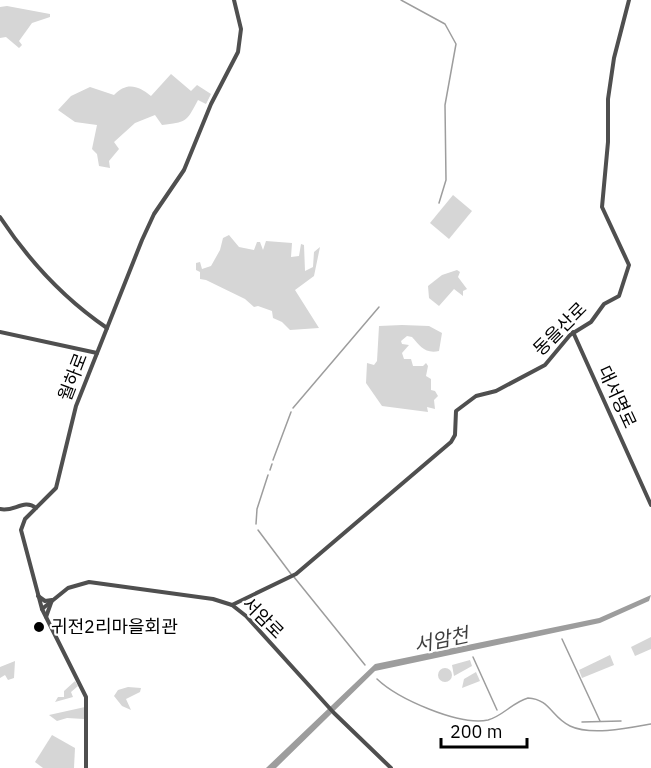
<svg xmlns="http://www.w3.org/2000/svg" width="651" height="768" font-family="'IBM Plex Sans','Noto Sans KR',sans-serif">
<rect width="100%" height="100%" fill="#fff"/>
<g fill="#d6d6d6">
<path d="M7 6 50 14V17L32 23 19 41 22 45 19 48 6 37 0 38V7Z"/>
<path d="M171 74 191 91 197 85 211 94 206 104 198 100C186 123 186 122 162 125L155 115 135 123 114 142 119 149 109 161 110 168 99 166 97 154 92 149 97 125 75 122 58 110 71 96 90 87 114 95C126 82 138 85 151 96Z"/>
<path d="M453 195 472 211 449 239 430 223Z"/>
<path d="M229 235 239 247 254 250 257 242H260L263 250 266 241 292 243 291 257 299 256 301 244 304 245 305 271 313 267 314 252 320 247 314 276 295 290 319 328 290 330 282 322 273 318 272 311 258 306 254 307 245 299 206 280 200 279V272L196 270V263L200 262 202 269 211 266 220 250 223 238Z"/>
<path d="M457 270 460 272 458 277 467 289 463 291V296L454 289 439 306 429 298 428 286 442 275Z"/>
<path d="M402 325 429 326 442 333 439 351C425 354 420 346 412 337L407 336 401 341 402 344 409 345 402 353 404 359H411L413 366H423L426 363 428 366 426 376 431 379V390L435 391 438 396 434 400 435 409 427 407 428 412 382 406 366 383 367 363 374 365 377 361 379 326Z"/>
<path d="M651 637V649L635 656 631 647Z"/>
<path d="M610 655 614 665 582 678 579 670Z"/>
<path d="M470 660 472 666 454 676 452 665Z"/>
<path d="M15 661 14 678 8 680 5 675 0 678V667Z"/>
<circle cx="445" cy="675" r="7"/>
<path d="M476 672 480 681 462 688 464 679Z"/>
<path d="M75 681 78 686 71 692 73 697 55 702 58 697H64V691Z"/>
<path d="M128 687 141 688 140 692 126 699 131 710 122 706 114 696 118 690Z"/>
<path d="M85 707 84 719 67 718 57 721 49 715Z"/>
<path d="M52 735 75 748 74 768H43L35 762Z"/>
</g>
<path fill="#9d9d9d" d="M651 595 649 601 600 623 375 671 276 768H266L375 664 599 618Z"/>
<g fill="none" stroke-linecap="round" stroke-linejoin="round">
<g stroke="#9d9d9d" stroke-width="1.5">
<path d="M401 0 445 24 456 44 445 105 446 180 439 203"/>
<path d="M293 408 379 307"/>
<path d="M273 460 291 412"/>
<path d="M270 470 272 464"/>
<path d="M256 524 257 509 268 475"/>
<path d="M258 530 291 574"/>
<path d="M294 577 365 665"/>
<path d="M562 639 600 721"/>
<path d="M473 657 497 710"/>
<path d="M377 679C398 699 459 726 488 720 503 716 513 702 528 698 550 699 552 718 570 726 591 736 629 728 651 724"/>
<path d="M582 722 621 721"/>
</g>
<g stroke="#4f4f4f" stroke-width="4">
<path d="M0 217C29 261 63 298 107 328"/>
<path d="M0 332 97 353"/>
<path d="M573 332 651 505"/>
<path d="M0 509C13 513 24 498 36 508"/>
<path d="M38 596 45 601 52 600 46 617"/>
<path d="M232 605 296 574 451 442 455 435 456 411 476 396 496 391 545 365 570 335 591 322 604 304 619 296 629 265 602 207 608 142V99L614 58 629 0"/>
<path d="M42 609 68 588 89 582 213 599 232 605 246 616 334 713 391 768"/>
<path d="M86 768V697L42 609 21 530 25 519 56 488 76 406 142 240 154 214 184 170 211 104 238 52 241 29 234 0"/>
</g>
</g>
<circle fill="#000" stroke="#fff" stroke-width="2" cx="39" cy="627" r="6"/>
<g text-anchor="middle" stroke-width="4.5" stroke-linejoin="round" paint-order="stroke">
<g font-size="18" fill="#000" stroke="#fff">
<text transform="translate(560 329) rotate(-45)" y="6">동을산로</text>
<text transform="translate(73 377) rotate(-69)" y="6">월하로</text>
<text transform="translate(617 397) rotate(65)" y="6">대서명로</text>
<text transform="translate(263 618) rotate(45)" y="6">서암로</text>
</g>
<g font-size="18" fill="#000" stroke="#fff" text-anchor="start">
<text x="51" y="633">귀전2리마을회관</text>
</g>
<g font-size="20" font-style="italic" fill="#3e3e3e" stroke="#fff">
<text transform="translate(441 640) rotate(-12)" y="7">서암천</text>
</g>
</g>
<path d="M441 738v9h86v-9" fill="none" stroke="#000000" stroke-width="3"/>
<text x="450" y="738" font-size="18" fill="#000000" stroke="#ffffff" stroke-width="4.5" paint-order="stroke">200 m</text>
</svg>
